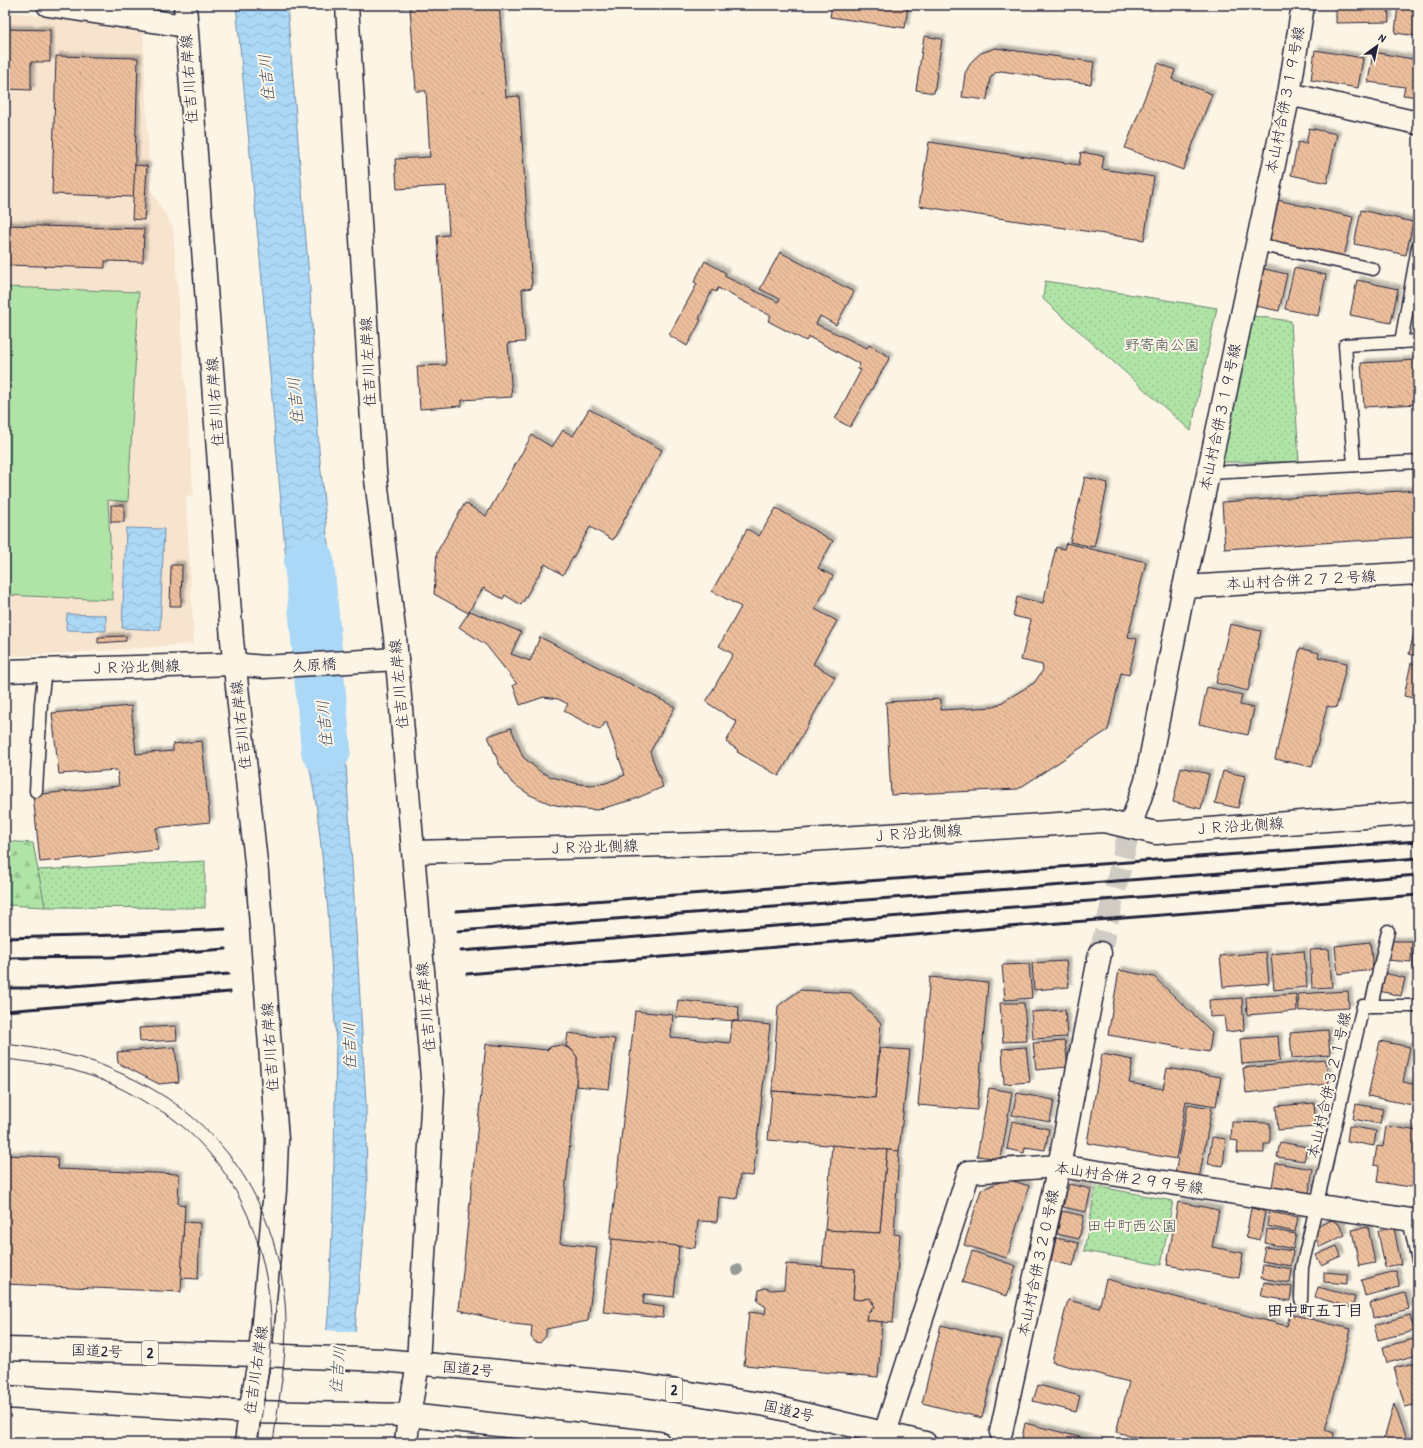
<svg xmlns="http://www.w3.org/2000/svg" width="1423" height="1448" font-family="'Patrick Hand','Klee One',sans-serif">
<defs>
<pattern id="grass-dots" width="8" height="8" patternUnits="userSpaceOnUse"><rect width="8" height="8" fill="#afe4a6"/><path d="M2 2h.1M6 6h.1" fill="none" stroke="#96c390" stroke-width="1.8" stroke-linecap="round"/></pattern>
<pattern id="forest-firs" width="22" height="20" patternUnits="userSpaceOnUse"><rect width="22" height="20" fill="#afe4a6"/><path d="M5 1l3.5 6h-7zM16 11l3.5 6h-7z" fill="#96c390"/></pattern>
<pattern id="water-waves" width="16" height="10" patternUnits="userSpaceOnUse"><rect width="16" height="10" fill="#aad8f6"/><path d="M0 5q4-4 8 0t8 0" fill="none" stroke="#92b9d4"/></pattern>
<pattern id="building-back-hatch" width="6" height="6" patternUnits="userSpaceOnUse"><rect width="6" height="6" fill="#ecbe9c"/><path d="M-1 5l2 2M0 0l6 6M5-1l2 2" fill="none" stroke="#caa387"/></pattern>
<filter id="shadow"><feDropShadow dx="3.5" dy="-3.5" stdDeviation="1" flood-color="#0004"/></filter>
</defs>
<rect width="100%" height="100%" fill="#fcf5e5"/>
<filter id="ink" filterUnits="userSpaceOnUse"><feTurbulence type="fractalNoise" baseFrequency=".025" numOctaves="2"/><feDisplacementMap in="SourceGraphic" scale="8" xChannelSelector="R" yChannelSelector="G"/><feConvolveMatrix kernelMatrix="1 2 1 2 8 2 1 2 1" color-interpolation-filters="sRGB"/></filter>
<g filter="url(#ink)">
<path fill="#f7e4cf" d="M5 11 143 29 150 189 173 227 194 495 186 496 194 644 56 654 5 656Z"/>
<g fill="url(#grass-dots)" stroke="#688370">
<path d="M1045 281 1217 308 1191 431 1043 299Z"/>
<path d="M1253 316 1291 321 1299 462H1220Z"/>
<path d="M205 861V908L45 907 37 870Z"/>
<path d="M1096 1186 1173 1201 1161 1265 1084 1251Z"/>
</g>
<path fill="url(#forest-firs)" stroke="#688370" d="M5 841 33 843 45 907 5 905Z"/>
<path fill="#afe4a6" stroke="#688370" d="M5 287 139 292 128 502 108 500 113 600 5 595Z"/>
<g fill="url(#water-waves)" stroke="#748fab">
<path d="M236 5H287L310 289 319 450 336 627 292 631 261 270Z"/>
<path d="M126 528 164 529 160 630 122 628Z"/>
<path d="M67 614 106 615V631L66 630Z"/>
<path d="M341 680 360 998 366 1103 367 1186 356 1319 348 1443H316L328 1316 333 1211 336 1042 328 911 317 810 295 682Z"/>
</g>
<path fill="#fcf5e5" d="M325 1330 357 1332 350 1443H314Z"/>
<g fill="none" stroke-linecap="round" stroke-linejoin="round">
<path stroke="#aad8f6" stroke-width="50" d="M309 561 326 750"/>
</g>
<g fill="url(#building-back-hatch)" stroke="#22223b" filter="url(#shadow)">
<path d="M399 5H499L506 97 519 96 532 288 522 289 525 342 508 343 512 397 462 400V406L420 409 417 366 446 365 437 236 449 235 446 186 397 189 395 159 430 157 426 91H416L410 7 399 8Z"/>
<path d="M832 5H908L905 28 830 17Z"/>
<path d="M1336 5H1388L1389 22 1336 23Z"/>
<path d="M1398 5H1418V36L1395 33Z"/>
<path d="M5 29 50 30V62H31V90L5 89Z"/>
<path d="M924 36 942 39 934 93 916 90Z"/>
<path d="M996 48 1094 62 1091 84 1001 71 995 73 990 78 987 100 962 97 965 73 972 61 981 53Z"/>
<path d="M1315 50 1363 58 1358 88 1311 80Z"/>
<path d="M1373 52 1418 60V97L1403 95 1405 87 1368 82Z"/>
<path d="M56 56 138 58 134 197 52 194Z"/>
<path d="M1158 63 1175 70 1172 79 1212 94 1183 170 1125 148Z"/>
<path d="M1309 128 1337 134 1327 183 1291 175 1298 142 1306 144Z"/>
<path d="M929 142 1079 165 1081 152 1104 156 1102 169 1154 177 1144 240 919 206Z"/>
<path d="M135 165 147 166 144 220 132 219Z"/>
<path d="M1277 200 1353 217 1344 257 1268 241Z"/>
<path d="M1361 210 1413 222 1406 255 1354 244Z"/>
<path d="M5 225 144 229 143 262 105 261V268L5 265Z"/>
<path d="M780 252 854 292 836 325 820 316 816 324 867 348 869 345 890 357 850 427 835 419 861 370 858 369 860 364 809 337 806 341 768 321 771 316 718 288 716 292 712 290 699 319 701 320 687 346 669 335 697 284 694 282 705 261 726 273 724 276 778 302 780 299 760 289Z"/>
<path d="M1260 268 1287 274 1279 311 1252 305Z"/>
<path d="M1294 268 1326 275 1318 316 1285 309Z"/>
<path d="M1357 280 1398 289 1391 323 1350 315Z"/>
<path d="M1418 360V404L1364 407 1361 363Z"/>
<path d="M589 409 662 450 613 540 590 527 563 575 545 564 521 605 505 595 503 599 483 588 468 613 434 594 437 552 465 503 486 516 532 435 552 447 563 430 573 436Z"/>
<path d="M1085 477 1108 483 1094 547 1070 542Z"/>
<path d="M1418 490V537L1225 549 1222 502Z"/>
<rect x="111" y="505" width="13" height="17"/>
<path d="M776 508 833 541 818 568 833 576 815 609 837 621 813 664 835 677 779 776 737 752 738 750 726 742 737 722 706 702 733 654 719 646 741 607 712 591 747 529 759 536Z"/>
<path d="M1066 543 1146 562 1128 637 1137 639 1129 675 1121 673 1108 730 1018 789 891 795 886 702 941 699V710L994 707 1034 683 1043 670 1042 665 1021 660 1031 620 1013 616 1017 597 1043 603 1056 547 1064 549Z"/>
<path d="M171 565H182L181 606H170Z"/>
<path d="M470 611 521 632 511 654 530 661 540 637 675 707 650 752 663 787 635 799 597 810 571 808 551 804 530 795 512 783 499 764 488 736 511 728 523 757 541 772 552 777 579 784 593 785 606 783 625 775 606 721 600 730 564 711 568 704 558 699 544 697 520 705 513 685 517 684 486 645 459 627Z"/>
<path d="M1230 624 1261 631 1248 691 1216 683Z"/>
<path d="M1415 629 1418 630V656L1409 654Z"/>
<path d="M126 636V641L98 643V637Z"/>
<path d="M1300 648 1319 653 1318 657 1347 663 1336 708 1327 706 1312 767 1275 759Z"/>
<path d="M1411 663 1418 664V699L1404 696Z"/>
<path d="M1207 687 1242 695 1240 705 1254 708 1248 735 1199 724Z"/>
<path d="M131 706 136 754 173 751V744L202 741 210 822 156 828 158 850 40 862 33 795 119 786 117 770 59 774 52 713Z"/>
<path d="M1181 767 1209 774 1201 809 1173 802Z"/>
<path d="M1223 771 1245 776 1238 808 1215 803Z"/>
<path d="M1415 934H1418V968H1413Z"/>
<path d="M1391 941H1412L1411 962 1386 960Z"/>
<path d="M1370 942 1373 970 1338 974 1335 946Z"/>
<path d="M1329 949 1332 987 1312 988 1310 950Z"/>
<path d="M1304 951 1307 987 1274 990 1271 954Z"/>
<path d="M1266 952 1269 983 1223 987 1220 956Z"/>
<path d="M1066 961 1069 987 1034 990 1032 963Z"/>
<path d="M1029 964 1032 998 1005 1000 1002 965Z"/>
<path d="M1119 970 1154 977 1212 1032 1209 1052 1108 1035Z"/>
<path d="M1384 973 1405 978 1401 996 1379 991Z"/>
<path d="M930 977 988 983 977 1110 918 1105Z"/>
<rect x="1415" y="980" width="3" height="19"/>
<path d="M800 990 851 993 881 1023 875 1098 772 1091 778 1006Z"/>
<path d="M1348 991 1349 1008 1299 1011 1298 994Z"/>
<path d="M1296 994 1297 1011 1247 1015 1246 997Z"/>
<path d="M1242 998 1244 1030 1226 1032 1224 1016 1210 1017 1209 1000Z"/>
<path d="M678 1000 739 1007 738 1021 676 1017Z"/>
<path d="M1000 1003H1024L1027 1041 1003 1042Z"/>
<path d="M1065 1010 1067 1037 1033 1039 1031 1012Z"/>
<path d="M635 1011 673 1015 671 1037 730 1043 732 1021 770 1025 753 1176 740 1175 737 1199 719 1197 717 1222 698 1221 695 1248 610 1239Z"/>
<path d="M176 1026 177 1040 140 1042 139 1028Z"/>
<path d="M1328 1030 1330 1055 1292 1058 1290 1033Z"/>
<path d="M568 1033 615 1039 609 1089 576 1086 577 1057 572 1050 566 1046Z"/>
<path d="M1278 1036 1280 1061 1242 1064 1240 1039Z"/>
<path d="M1065 1041 1068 1067 1036 1070 1033 1043Z"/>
<path d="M1380 1041 1410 1047 1403 1082 1417 1085 1412 1105 1368 1096Z"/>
<path d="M486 1044 547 1050 550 1047 561 1045 572 1050 577 1057V1073L560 1243 597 1247 588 1321 546 1329V1336L540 1343 535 1342 531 1337 532 1326 513 1324 459 1310Z"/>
<path d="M175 1047 179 1082 159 1084 118 1063 117 1052Z"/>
<path d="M1026 1047 1030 1082 1004 1084 1002 1049Z"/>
<path d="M880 1048 910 1050 899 1151 768 1140 772 1091 875 1098Z"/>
<path d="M1102 1054 1133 1060 1129 1083 1163 1089 1167 1068 1221 1077 1216 1106 1186 1101 1176 1159 1087 1143Z"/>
<path d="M1326 1060 1329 1084 1246 1093 1243 1068Z"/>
<path d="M989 1088 1012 1092 1001 1159 977 1156Z"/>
<path d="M1017 1093 1054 1100 1050 1122 1012 1115Z"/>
<path d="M1314 1103 1316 1127 1278 1130 1276 1106Z"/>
<path d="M1188 1104 1212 1108 1199 1179 1175 1174Z"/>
<path d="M1356 1104 1383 1109 1380 1124 1353 1119Z"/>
<path d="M1012 1121 1049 1129 1045 1150 1025 1147 1024 1153 1007 1149Z"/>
<path d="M1232 1122 1270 1123V1144H1264V1153H1237L1238 1141 1231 1140Z"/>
<path d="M1349 1126 1376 1131 1374 1146 1347 1141Z"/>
<path d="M1386 1126 1418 1131V1188L1377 1182 1379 1166 1374 1165 1377 1146 1383 1147Z"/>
<path d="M1212 1137 1226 1139 1223 1166 1208 1164Z"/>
<path d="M1280 1142 1307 1147 1304 1161 1277 1157Z"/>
<path d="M832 1145 887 1150 880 1233 825 1230Z"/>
<path d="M887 1150 899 1151 894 1234 900 1235 893 1323 866 1320 867 1314 871 1311 874 1303 868 1298 861 1300 853 1299 855 1269 822 1267 825 1230 880 1233Z"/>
<path d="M5 1155 57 1157 58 1169 179 1174 178 1204 185 1205 181 1292 5 1284Z"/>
<path d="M1276 1163 1313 1169 1309 1193 1272 1187Z"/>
<path d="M1007 1179 1029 1186 1007 1258 964 1245 981 1190Z"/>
<path d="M1069 1184 1091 1189 1086 1212 1063 1207Z"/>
<path d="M1178 1202 1219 1210 1212 1247 1243 1253 1239 1278 1167 1265Z"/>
<path d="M1251 1208 1265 1211 1260 1240 1246 1237Z"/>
<path d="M1062 1211 1084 1216 1079 1239 1057 1234Z"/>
<path d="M1269 1212 1298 1217 1295 1232 1267 1226Z"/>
<path d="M1332 1220 1340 1225 1345 1235 1320 1247 1315 1237 1316 1227Z"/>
<path d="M184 1222 200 1223 198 1279 181 1278Z"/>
<path d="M1368 1227 1375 1263 1359 1266 1352 1230Z"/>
<path d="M1394 1228 1401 1264 1385 1267 1378 1231Z"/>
<path d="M1267 1229 1296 1234 1293 1249 1265 1243Z"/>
<path d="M1056 1238 1079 1243 1073 1266 1051 1261Z"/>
<path d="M612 1239 679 1246 674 1297 644 1294 643 1304 664 1307 663 1318 603 1312Z"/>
<path d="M1337 1246 1341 1256 1321 1265 1316 1255Z"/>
<path d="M1265 1247 1293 1251 1291 1266 1262 1261Z"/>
<path d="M972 1251 1016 1266 1007 1296 962 1282Z"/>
<path d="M786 1264 855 1269 853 1299 861 1300 868 1298 871 1299 874 1307 867 1314 866 1320 882 1322 878 1377 744 1365 749 1312 765 1314 766 1307 757 1301 759 1290 765 1288 772 1290 784 1289Z"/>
<path d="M1263 1264 1292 1269 1290 1283 1261 1278Z"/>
<path d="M1396 1271 1400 1287 1365 1296 1361 1280Z"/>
<path d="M1324 1272 1347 1274V1284L1324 1282Z"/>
<path d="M1106 1279 1287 1326 1290 1314 1351 1329 1325 1430 1334 1433 1332 1443H1159L1116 1432 1129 1382 1052 1362 1068 1300 1099 1308Z"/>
<path d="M1264 1282 1292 1287 1290 1301 1261 1296Z"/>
<path d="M1318 1287 1355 1297 1352 1308 1315 1297Z"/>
<path d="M1405 1293 1409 1309 1373 1318 1370 1303Z"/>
<path d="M1410 1315 1414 1331 1378 1340 1374 1325Z"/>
<path d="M941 1325 1001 1340 982 1418 922 1403Z"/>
<path d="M1418 1338V1355L1387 1363 1383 1347Z"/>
<path d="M1418 1362V1404L1405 1407 1394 1368Z"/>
<path d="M1038 1385 1080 1396 1076 1412 1033 1401Z"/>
<path d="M1394 1404 1409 1443H1383Z"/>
<path d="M1025 1423 1103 1443H1042L1022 1438Z"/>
</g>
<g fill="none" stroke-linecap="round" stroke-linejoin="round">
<path stroke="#d0cbc3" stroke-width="22" stroke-dasharray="22 11" stroke-linecap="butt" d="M1100 953 1130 827"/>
<g stroke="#22223b" stroke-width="15">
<g id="lane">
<path d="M1257 244 1373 269"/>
<path d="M1401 342 1418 247"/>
<path d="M1354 465 1345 345 1418 341"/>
<path d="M1208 473 1418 462"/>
<path d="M36 791 41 703 45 670"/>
<path d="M1371 1006H1418"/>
<path d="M1409 1220 1418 1261"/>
<path d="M1301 1300 1302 1267 1363 1006H1371L1388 931"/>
</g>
</g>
<g stroke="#22223b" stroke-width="25">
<g id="street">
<path d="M48 5 185 26"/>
<path d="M1289 94 1418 123"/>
<path d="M1184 587 1418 573"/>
<path d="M5 671 234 664 264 667 397 659"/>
<path d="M1130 827 1146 781 1184 587 1289 94 1303 5"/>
<path d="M414 852 778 842 1104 821 1156 833 1418 813"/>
<path d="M1001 1432 1059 1166 1100 953"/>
<path d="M885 1433 969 1172 1059 1166 1418 1221"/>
<path d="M246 1443 250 1412"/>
<path d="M406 1443 409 1415"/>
</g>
</g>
<g stroke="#22223b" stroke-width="25">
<g id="secondary">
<path d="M185 5 232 640 257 872 277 1140 275 1190 260 1355 250 1412"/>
<path d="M347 5 375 471 395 637 433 1090 418 1364 409 1415"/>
</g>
</g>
<g stroke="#22223b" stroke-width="25">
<g id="highway">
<path d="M5 1349 260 1355 383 1360 633 1384 766 1405 925 1443"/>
<path d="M5 1397 250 1412 409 1415 659 1443"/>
</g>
</g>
<use href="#lane" stroke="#fcf5e5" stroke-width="12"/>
<use href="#street" stroke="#fcf5e5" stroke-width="22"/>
<use href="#secondary" stroke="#fcf5e5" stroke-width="22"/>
<use href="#highway" stroke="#fcf5e5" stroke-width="22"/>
<g stroke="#22223b" stroke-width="1">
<path d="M5 1044C32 1047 59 1052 85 1059 99 1063 113 1070 127 1076 221 1119 275 1199 285 1302 289 1348 279 1397 273 1443"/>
<path d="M5 1059C31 1062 58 1065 82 1073 105 1080 128 1091 148 1104 157 1109 168 1114 176 1121 234 1167 263 1233 270 1305 275 1351 264 1398 257 1443"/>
</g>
<g stroke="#22223b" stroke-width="3">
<path d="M456 911 1418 841"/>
<path d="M458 931 1418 858"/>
<path d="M5 938 117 935 225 929"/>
<path d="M461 951 1418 875"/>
<path d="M5 958 112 957 226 949"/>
<path d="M467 974 983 929 1418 895"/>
<path d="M5 988H47L229 974"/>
<path d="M5 1011 230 992"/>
</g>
</g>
<circle fill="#979b96" cx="737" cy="1270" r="6"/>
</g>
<g text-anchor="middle" stroke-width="4" stroke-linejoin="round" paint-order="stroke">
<g fill="#fcf5e5" stroke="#63616e" stroke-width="1">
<rect x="142" y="1341" width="16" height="24" rx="3"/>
<rect x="666" y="1378" width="16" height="24" rx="3"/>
</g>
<g font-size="14" font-weight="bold" fill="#22223b">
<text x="150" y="1358">2</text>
<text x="674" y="1395">2</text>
</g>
<g font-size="15" fill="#22223b" stroke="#fcf5e5">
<text transform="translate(189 79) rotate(-94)" y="5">住吉川右岸線</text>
<text transform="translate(1285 100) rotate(-79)" y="5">本山村合併３１９号線</text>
<text transform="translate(368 362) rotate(-93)" y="5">住吉川左岸線</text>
<text transform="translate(215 402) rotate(-94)" y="5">住吉川右岸線</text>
<text transform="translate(1220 417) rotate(-78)" y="5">本山村合併３１９号線</text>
<text transform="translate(1301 580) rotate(-3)" y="5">本山村合併２７２号線</text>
<text transform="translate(314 665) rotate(-3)" y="5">久原橋</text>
<text transform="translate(135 667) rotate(-2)" y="5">ＪＲ沿北側線</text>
<text transform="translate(399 684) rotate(-95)" y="5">住吉川左岸線</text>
<text transform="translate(241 725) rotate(-96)" y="5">住吉川右岸線</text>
<text transform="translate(1239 826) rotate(-4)" y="5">ＪＲ沿北側線</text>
<text transform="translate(917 833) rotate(-4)" y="5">ＪＲ沿北側線</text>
<text transform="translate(593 847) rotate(-2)" y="5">ＪＲ沿北側線</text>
<text transform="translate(426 1007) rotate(-95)" y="5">住吉川左岸線</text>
<text transform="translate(270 1047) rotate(-94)" y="5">住吉川右岸線</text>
<text transform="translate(1329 1085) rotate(-77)" y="5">本山村合併３２１号線</text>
<text transform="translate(1129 1178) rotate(8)" y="5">本山村合併２９９号線</text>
<text transform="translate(1038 1263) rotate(-78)" y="5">本山村合併３２０号線</text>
<text transform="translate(97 1351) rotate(2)" y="5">国道2号</text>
<text transform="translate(468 1369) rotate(5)" y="5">国道2号</text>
<text transform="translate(256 1370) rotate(-82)" y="5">住吉川右岸線</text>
<text transform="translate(789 1411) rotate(13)" y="5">国道2号</text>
</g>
<g font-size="15" fill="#455256" stroke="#fcf5e5">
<text x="1162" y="350">野寄南公園</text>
<text x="1132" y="1231">田中町西公園</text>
</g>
<g font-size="16" font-style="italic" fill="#44506a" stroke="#fcf5e5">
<text transform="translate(266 78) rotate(-95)" y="6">住吉川</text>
<text transform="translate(295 401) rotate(-95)" y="6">住吉川</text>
<text transform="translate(324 724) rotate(-95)" y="6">住吉川</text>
<text transform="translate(349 1046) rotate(-91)" y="6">住吉川</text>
<text transform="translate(337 1370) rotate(-85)" y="6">住吉川</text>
</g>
<g font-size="16" font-weight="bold" fill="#22223b" stroke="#fcf5e5">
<text x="1315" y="1316">田中町五丁目</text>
</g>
</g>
<rect width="1423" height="1448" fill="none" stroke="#fcf5e5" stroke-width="20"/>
<rect x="10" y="10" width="1403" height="1428" fill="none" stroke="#22223b" stroke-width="1.5" filter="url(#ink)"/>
<g transform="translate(1377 46) rotate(33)" stroke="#fcf5e5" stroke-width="3" paint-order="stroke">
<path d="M0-3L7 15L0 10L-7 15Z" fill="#22223b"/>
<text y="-6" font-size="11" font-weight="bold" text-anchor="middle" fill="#22223b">N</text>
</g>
</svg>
